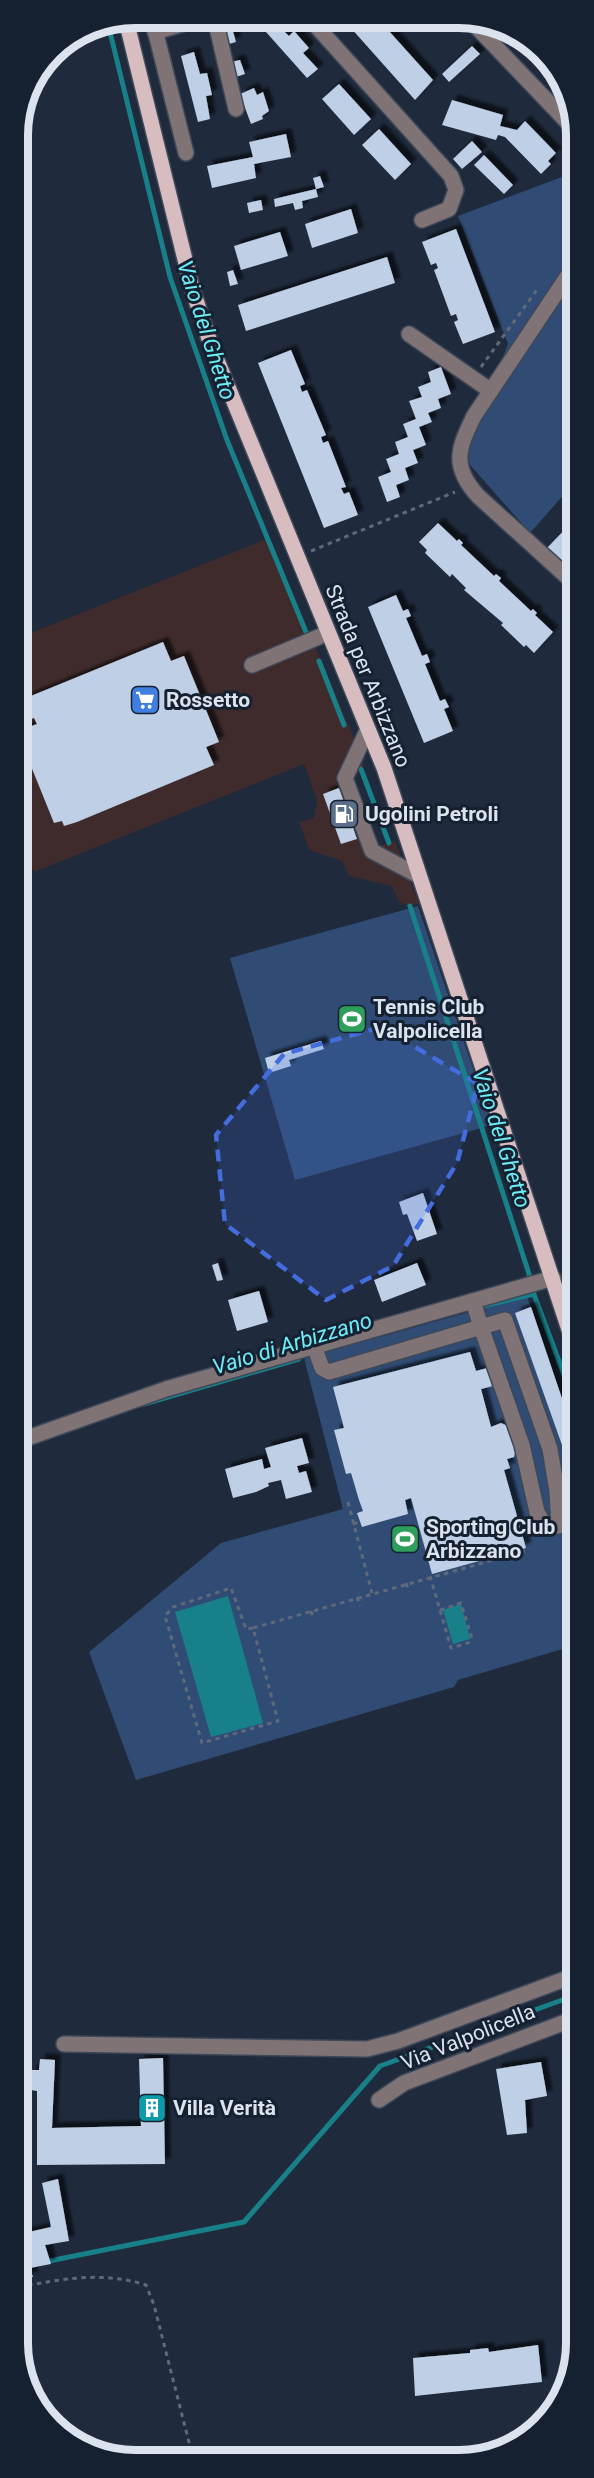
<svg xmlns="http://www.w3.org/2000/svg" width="594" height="2478" font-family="Roboto,sans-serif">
<defs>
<filter id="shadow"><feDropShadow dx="5.5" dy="-5.5" stdDeviation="1.5" flood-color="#0009"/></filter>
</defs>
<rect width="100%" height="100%" fill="#1f2a3c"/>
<path fill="#3f2b2c" d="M269 538 356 743 364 766 354 778 379 846 395 841 419 904 409 906 399 902 392 886 349 876 342 861 309 850 299 822 314 818 317 800 304 764 34 872 18 835V638Z"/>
<g fill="#304c74">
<path d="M575 172V482L530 533 464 458 508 344 458 216Z"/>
<path d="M418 906 492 1125 295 1180 230 958Z"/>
<path d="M527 1296 575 1436 576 1645 458 1680 454 1687 136 1780 89 1652 221 1543 343 1509 304 1358Z"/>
</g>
<g fill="#178089">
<path d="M228 1596 263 1723 211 1737 175 1612Z"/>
<path d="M461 1604 470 1639 453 1644 443 1610Z"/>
</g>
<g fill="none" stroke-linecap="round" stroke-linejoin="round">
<g stroke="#178089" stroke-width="5">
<path d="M108 24 170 277 227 440 308 637"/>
<path d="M319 661 344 725"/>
<path d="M361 769 389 843"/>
<path d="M410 906 530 1277"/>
<path d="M533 1292 569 1388"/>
<path d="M478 1307 534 1294"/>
<path d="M144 1404 299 1359"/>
<path d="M44 2262 244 2222 380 2066 576 1995"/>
</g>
</g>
<g fill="#bfcfe6" filter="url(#shadow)">
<path d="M272 20 289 36 294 31 309 48 303 53 318 69 307 78 266 32 264 28Z"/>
<path d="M359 20H379L433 80 415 100 350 27Z"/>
<path d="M232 28 236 42 229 44 225 31Z"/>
<path d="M472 46 480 54 449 82 442 74Z"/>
<path d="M194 52 200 74 207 73 212 95 206 96 210 119 198 122 181 56Z"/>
<path d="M240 60 245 74 236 77 231 62Z"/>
<path d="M339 84 371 119 354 135 322 99Z"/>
<path d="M254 88 257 95 263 92 269 111 262 116 263 119 251 124 240 94Z"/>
<path d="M452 100 503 115 500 126 517 130 525 121 556 153 548 161 551 164 541 174 505 137 498 135 496 140 442 125Z"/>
<path d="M379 129 411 164 395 180 362 145Z"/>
<path d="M286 134 291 157 254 164 256 178 212 188 207 166 253 157 249 142Z"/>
<path d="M472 141 482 152 462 169 453 159Z"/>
<path d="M484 155 513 185 504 194 474 165Z"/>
<path d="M320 176 324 187 316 189 318 197 302 201 303 208 295 210 293 203 275 207 274 199 316 189 313 178Z"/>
<path d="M261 200 263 210 249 213 247 203Z"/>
<path d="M351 209 358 233 312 248 305 224Z"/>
<path d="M456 229 495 332 463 344 454 322 458 320 456 314 451 316 434 270 438 268 436 263 431 265 422 242Z"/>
<path d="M280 232 288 256 241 270 234 246Z"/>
<path d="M387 257 395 283 246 331 238 305Z"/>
<path d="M233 270 238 284 230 286 227 272Z"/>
<path d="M291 350 305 384 300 386 302 392 307 390 326 435 321 437 323 443 328 441 346 487 341 488 344 494 349 492 358 515 324 528 258 363Z"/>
<path d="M441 367 451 394 438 399 441 408 428 413 432 422 419 427 426 445 413 450 418 463 405 468 409 480 396 485 400 497 387 502 378 477 391 472 386 459 399 454 395 442 408 437 403 424 416 419 409 401 422 397 418 387 431 382 428 372Z"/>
<path d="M574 520 575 521V565L569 559 561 560 547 548Z"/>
<path d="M438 523 457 541 459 539 463 543 461 545 494 576 496 574 501 578 499 581 531 611 533 609 537 613 535 615 553 632 534 653 526 645 524 647 501 625 503 623 464 590 466 588 452 574 450 577 425 553 427 550 419 542Z"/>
<path d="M396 595 403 611 408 609 411 616 406 618 422 656 427 654 430 662 425 664 440 701 445 699 449 707 444 709 453 731 424 743 368 607Z"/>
<path d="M163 642 171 661 184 656 219 742 206 747 214 765 77 822 64 826 62 821 54 823 18 734V731L37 724 34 718 25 721 18 707 28 703 26 698Z"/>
<path d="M339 788 357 839 341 844 323 794Z"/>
<path d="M321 1041 324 1049 289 1060 291 1066 269 1073 265 1058Z"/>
<path d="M575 1129V1146L570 1148 565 1133Z"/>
<path d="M423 1193 437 1234 417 1241 407 1214 403 1215 399 1202Z"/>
<path d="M218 1263 223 1280 217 1281 212 1265Z"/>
<path d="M417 1263 426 1285 382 1302 374 1280Z"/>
<path d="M259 1291 268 1322 237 1331 228 1300Z"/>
<path d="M531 1307 575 1437V1442L562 1445 515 1313Z"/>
<path d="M470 1352 476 1371 491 1367 497 1385 481 1389 491 1427 501 1423 510 1427 516 1449 514 1457 507 1459 510 1468 504 1470 526 1548 432 1574 411 1498 405 1500 408 1514 362 1527 357 1513 363 1511 359 1500 351 1473 346 1474 334 1430 344 1428 333 1387Z"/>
<path d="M302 1438 309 1463 297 1466 299 1473 306 1471 312 1492 286 1499 281 1480 268 1483 269 1486 256 1492 233 1498 225 1469 262 1459 264 1469 271 1467 265 1448Z"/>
<path d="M163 2058 165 2164 37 2165V2091L31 2090V2070H39L40 2059 55 2060 52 2128 141 2126 139 2059Z"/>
<path d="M541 2062 547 2096 525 2100 527 2133 507 2135 496 2069Z"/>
<path d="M58 2179 69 2241 45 2245 51 2264 30 2268 33 2277 19 2278V2250L24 2249 20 2234 51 2227 42 2183Z"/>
<path d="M538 2345 542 2382 415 2396 413 2358 470 2353V2350L488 2348 489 2352Z"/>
</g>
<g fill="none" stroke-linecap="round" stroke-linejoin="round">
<g stroke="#3d4859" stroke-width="18">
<g id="minor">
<path d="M152 18 186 153"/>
<path d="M215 19 236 109"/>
<path d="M310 19 451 176 456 190 449 209 422 220"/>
<path d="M470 20 575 130"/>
<path d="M155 32 202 18"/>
<path d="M575 265 474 416C458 449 451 466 478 496L575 584"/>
<path d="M409 334 491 391"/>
<path d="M252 665 328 633"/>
<path d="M368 729 345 778 372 851 419 876"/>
<path d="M314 1346 322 1368 329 1372 481 1327 522 1445 537 1512 546 1527 559 1526 557 1491 550 1449 505 1320 481 1327 473 1301"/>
<path d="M19 1441 166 1389 553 1278"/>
<path d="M64 2044 367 2049 398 2041 576 1975"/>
<path d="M379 2100 404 2083 576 2018"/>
</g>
</g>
<g stroke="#3d4859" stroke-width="18">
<path id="major" d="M126 20 192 288 212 348 384 768 575 1348"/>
</g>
<g stroke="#5f6979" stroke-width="3" stroke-dasharray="4.5 4.5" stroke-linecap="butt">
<path d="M564 253 575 237"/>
<path d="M481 367 539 287"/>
<path d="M311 551 455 492"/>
<path d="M348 1502 372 1593"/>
<path d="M353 1524 360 1522"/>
<path d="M430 1576 451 1648 474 1641"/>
<path d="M406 1583 409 1592"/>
<path d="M357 1597 360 1606"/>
<path d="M440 1610 461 1603 473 1642"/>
<path d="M311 1611 314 1619"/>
<path d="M253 1628 246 1629 231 1588 173 1607 165 1616 202 1743 278 1721 253 1628 525 1551"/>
<path d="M19 2287C63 2279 102 2271 146 2285L154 2305 193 2458"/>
</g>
<use href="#minor" stroke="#807375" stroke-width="15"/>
<use href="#major" stroke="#d8bdc0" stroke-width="15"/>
</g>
<path fill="#436cdd" fill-opacity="0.2" stroke="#436cdd" stroke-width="4.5" stroke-dasharray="12 8" stroke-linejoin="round" d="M381 1027 478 1084 457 1163 393 1266 326 1300 225 1224 216 1135 284 1054Z"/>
<defs>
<g id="supermarket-square" transform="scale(1.5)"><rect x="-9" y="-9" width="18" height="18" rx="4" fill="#3f7fe0" stroke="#152131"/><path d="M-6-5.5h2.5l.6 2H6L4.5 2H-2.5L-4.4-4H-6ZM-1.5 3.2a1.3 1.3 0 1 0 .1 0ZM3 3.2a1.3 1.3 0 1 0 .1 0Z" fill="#fff"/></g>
<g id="fuel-square" transform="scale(1.5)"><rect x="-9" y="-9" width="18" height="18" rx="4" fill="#5c6f8a" stroke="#152131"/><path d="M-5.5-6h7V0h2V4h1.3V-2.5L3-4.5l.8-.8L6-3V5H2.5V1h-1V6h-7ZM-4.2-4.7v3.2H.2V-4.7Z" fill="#fff"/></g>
<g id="stadium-square" transform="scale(1.5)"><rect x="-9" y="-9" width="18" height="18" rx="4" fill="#2e9e5b" stroke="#152131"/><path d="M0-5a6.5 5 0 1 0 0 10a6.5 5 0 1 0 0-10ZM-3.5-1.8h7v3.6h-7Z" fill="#fff"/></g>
<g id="building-square" transform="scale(1.5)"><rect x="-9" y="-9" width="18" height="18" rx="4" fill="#0f9aa8" stroke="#152131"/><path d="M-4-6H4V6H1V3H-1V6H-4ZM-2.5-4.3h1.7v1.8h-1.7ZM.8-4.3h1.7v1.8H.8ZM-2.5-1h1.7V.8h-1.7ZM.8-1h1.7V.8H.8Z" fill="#fff"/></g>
</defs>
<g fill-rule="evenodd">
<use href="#supermarket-square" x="145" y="700"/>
<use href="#fuel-square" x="344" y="814"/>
<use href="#stadium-square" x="352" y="1019"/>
<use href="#stadium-square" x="405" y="1539"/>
<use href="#building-square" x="152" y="2108"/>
</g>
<g text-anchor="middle" stroke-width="6" stroke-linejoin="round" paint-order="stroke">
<g font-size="21" fill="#dbe3ef" stroke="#152131">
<text transform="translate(368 676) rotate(68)" y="7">Strada per Arbizzano</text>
<text transform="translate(468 2037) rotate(-22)" y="7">Via Valpolicella</text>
</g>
<g font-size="21" font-weight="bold" fill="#dbe3ef" stroke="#152131" text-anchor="start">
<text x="166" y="707">Rossetto</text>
<text x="365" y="821">Ugolini Petroli</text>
<text x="373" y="1014">Tennis Club<tspan x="373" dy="24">Valpolicella</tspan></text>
<text x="426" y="1534">Sporting Club<tspan x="426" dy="24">Arbizzano</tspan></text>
<text x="173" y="2115">Villa Verità</text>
</g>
<g font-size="22" font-style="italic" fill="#6debf7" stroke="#152131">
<text transform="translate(207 330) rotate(72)" y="8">Vaio del Ghetto</text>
<text transform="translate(502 1138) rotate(72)" y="8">Vaio del Ghetto</text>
<text transform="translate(292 1343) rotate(-17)" y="8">Vaio di Arbizzano</text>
</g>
</g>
<path d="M0 0H594V2478H0ZM135 28H459A107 107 0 0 1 566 135V2343A107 107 0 0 1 459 2450H135A107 107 0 0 1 28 2343V135A107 107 0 0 1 135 28Z" fill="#152131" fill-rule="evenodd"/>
<path fill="none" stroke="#dbe3ef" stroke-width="8" d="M135 28H459A107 107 0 0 1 566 135V2343A107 107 0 0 1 459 2450H135A107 107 0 0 1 28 2343V135A107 107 0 0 1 135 28Z"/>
</svg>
